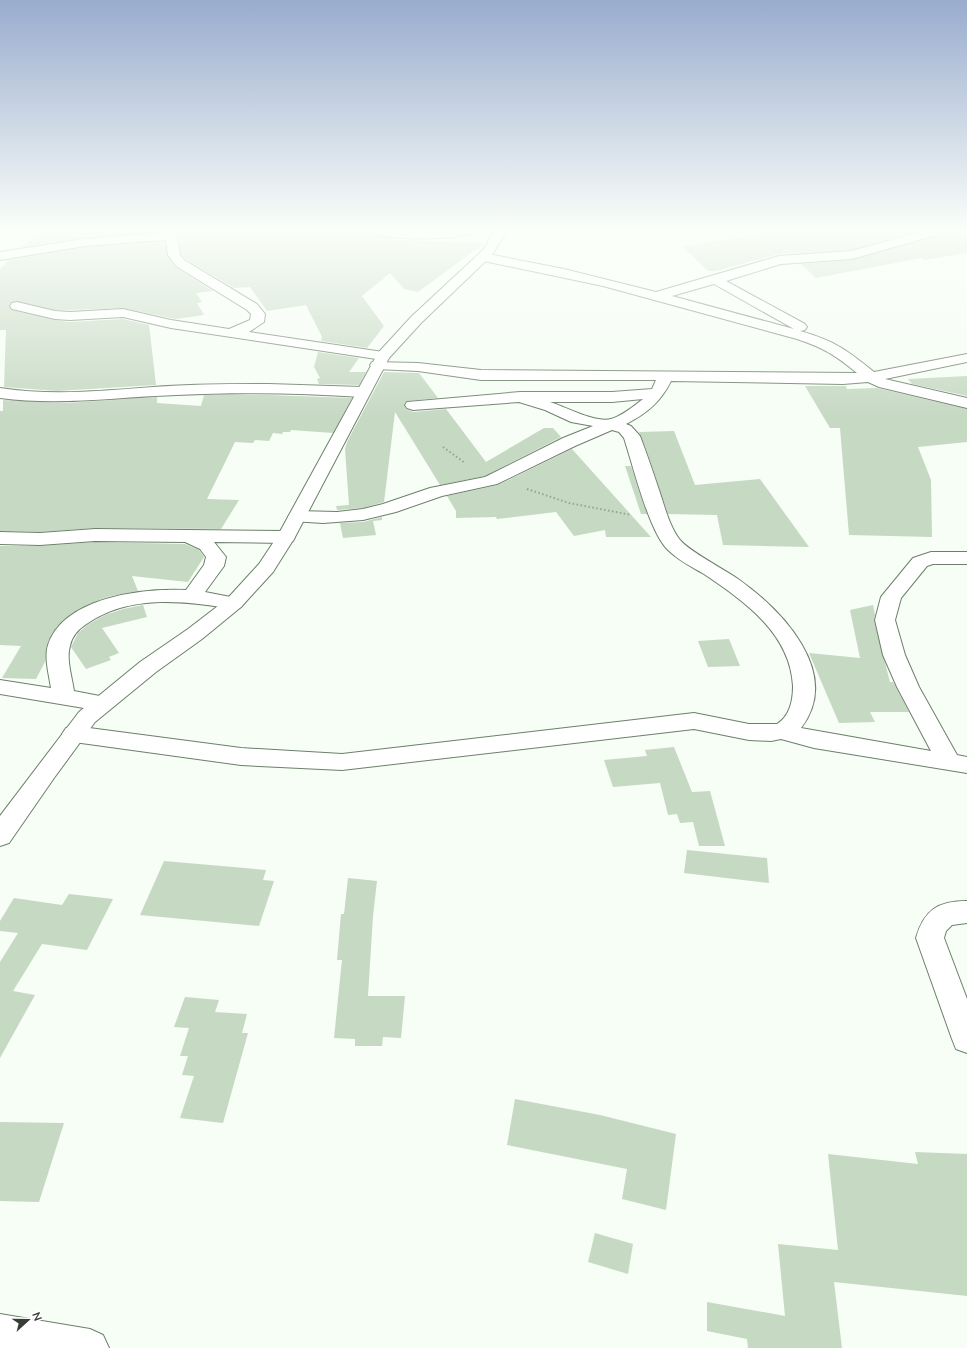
<svg xmlns="http://www.w3.org/2000/svg" width="967" height="1348" font-family="Mulish,sans-serif">
<rect width="100%" height="100%" fill="#f6fef5"/>
<g fill="#c6d9c3">
<path d="M50 229H163V232L85 238 23 247 40 230Z"/>
<path d="M178 229H270V234L324 232 327 229H358L361 232 394 238 393 240 485 243 418 292 404 289 390 273 362 296 384 326 367 348 321 341 322 337 306 305 267 311 250 287 234 288 185 259 181 254Z"/>
<path d="M750 229H926L851 250 779 254 716 271H708L682 246 759 235Z"/>
<path d="M953 229H967V253L924 260 921 258 816 278 801 264 852 260 950 232Z"/>
<path d="M165 242 167 255 175 267 213 291 196 293 202 302 197 303 204 315 176 319 123 308 70 310H55L17 301 12 302 9 305 12 310 55 320 70 322 123 319 149 325 156 385 57 391 4 387 6 330H0V269L9 260 85 247Z"/>
<path d="M318 352 359 358 349 372H366L359 385 319 384 317 379 320 378 314 367Z"/>
<path d="M384 372 419 373 438 398 407 401 404 404 406 409 413 412 446 409 486 462 544 428H553L561 437 485 476 440 485 395 412 384 502 363 508 337 510 336 506 349 505 345 449 347 442Z"/>
<path d="M967 376V396L912 384 908 379Z"/>
<path d="M805 386H846L847 389 877 388 967 409V442L918 447 931 480 932 537 849 535 840 428H830Z"/>
<path d="M204 395H269L352 398 333 433 291 430 290 432H283L282 434 273 433 269 441 255 440 253 443 235 442 207 499 239 500 221 529 95 528 40 532 0 531V411H3V400L66 403 157 397V403L201 406Z"/>
<path d="M674 431 695 485 760 479 809 547 723 545 717 515 668 514 646 449 639 432Z"/>
<path d="M572 449 651 537H606L605 530 574 536 556 512 497 519 496 517 456 518V511L447 496 498 485Z"/>
<path d="M625 466H631L647 514H641Z"/>
<path d="M382 517V520L373 521 376 535 343 538 340 523 363 522Z"/>
<path d="M95 542 185 544 199 550 204 557 188 582 132 576 138 591 107 597 87 605 70 615 56 628 47 645 45 662 36 679 2 678 21 646 0 645V546H40Z"/>
<path d="M143 605 147 617 102 628 119 653 109 657 111 660 86 669 71 647 78 633 89 624 105 615 123 609Z"/>
<path d="M873 605 875 615 874 620 890 682H893L909 712H870L875 722 839 723 809 653 860 658 850 610Z"/>
<path d="M729 639 740 666 708 667 698 641Z"/>
<path d="M674 747 692 792 710 791 725 846H699L693 822 680 823 677 814 668 815 660 783 613 787 604 760 647 756 645 750Z"/>
<path d="M687 850 767 858 769 883 684 873Z"/>
<path d="M164 861 266 870 263 880 274 881 259 926 140 915Z"/>
<path d="M348 878 377 881 373 916 368 996H405L401 1038 383 1037 382 1046H355V1039L334 1038 342 960H337L341 914H344Z"/>
<path d="M69 894 113 899 87 950 42 944 13 991 35 995 0 1058V962L18 933 0 931V921L14 898 62 905Z"/>
<path d="M185 997 219 1000 215 1012 247 1014 242 1033H248L223 1123 180 1118 194 1076 182 1075 188 1056H180L189 1028 174 1027Z"/>
<path d="M515 1099 600 1115 676 1134 666 1210 622 1199 627 1169 507 1145Z"/>
<path d="M0 1122 64 1123 39 1202 0 1201Z"/>
<path d="M915 1152 967 1154V1296L834 1282 842 1348H748L747 1339 707 1331V1302L785 1316 778 1244 838 1250 828 1154 918 1164Z"/>
<path d="M595 1233 633 1244 628 1274 588 1262Z"/>
</g>
<g fill="none" stroke-linecap="round" stroke-linejoin="round">
<g stroke="#6d7f6b" stroke-width="2">
<g id="street">
<path d="M164 229H176L180 255 184 260 257 304 265 314 264 322 249 332 383 352 388 353 390 356 388 359 383 360 171 328 123 317 70 320 55 319 12 309 10 306 12 303 17 302 55 311 70 312 123 309 171 320 229 329 250 320 251 314 247 310 176 266 168 255 166 240 85 246 0 260V252L85 239 165 233Z"/>
<path d="M359 229H487L485 231C447 241 399 241 361 231Z"/>
<path d="M932 229H952L950 231 852 259 781 264 726 281 805 324 807 327 805 330 800 331C835 341 847 350 874 372L967 354V362L885 379 967 398V408L879 387 868 382 843 384 671 381C661 401 648 413 626 424L631 426 640 436C647 454 653 472 659 490 665 507 669 526 680 540 690 552 724 569 738 579 782 610 843 673 801 728L931 751 897 687 883 655 875 620 881 597 913 558 931 552H967V564H933L927 566 901 598 895 620 905 655 919 687 957 755 967 757V773L814 748 781 739 771 741 749 740 694 729 342 770 241 765 74 742 66 740 62 734 66 728 74 726 241 748 342 754 694 713 749 724H777C790 716 793 700 793 686 790 633 744 601 704 574 692 567 678 560 668 550 649 532 633 465 624 438L619 432 612 430 575 446 497 484 442 496 396 512 363 520 323 523 291 521 288 517 291 513 297 511 337 512 363 509 383 504 430 488 485 477 563 438 593 426 571 422 545 410 519 402 413 410 407 408 405 405 407 402 520 392H612L652 389 656 380H481L418 371 377 369 372 368 370 365 372 362 418 363 481 370 857 373C835 355 824 348 797 339L603 286 479 260 477 257 479 254 483 253 564 269 656 292 779 256 851 251ZM714 284 794 329 672 296ZM643 399C634 406 622 416 611 419 595 423 566 407 550 402H612Z"/>
<path d="M269 384 362 387 367 389 370 392 367 395 362 397C300 393 238 392 176 395 117 397 59 406 0 398V388C51 396 101 391 153 387 191 384 230 384 269 384Z"/>
<path d="M95 529 286 531 293 533 295 537 293 541 286 543 214 542 226 557 224 566 205 592 241 599 244 603 241 607 234 609C186 601 131 594 88 623 80 628 72 635 70 646 66 659 72 677 74 691L110 698 113 703 110 708 102 711 0 694V680L51 688C49 675 44 657 48 645 64 597 143 588 186 590L204 565 206 557 200 549 185 542 95 541 40 545 0 544V532L40 533Z"/>
<path d="M967 901V923L952 925 946 931 944 938 967 999V1053L956 1049 952 1039 916 938C924 910 938 901 967 901Z"/>
<path d="M0 1314 90 1329 103 1335 109 1348H0Z"/>
</g>
</g>
<g stroke="#6d7f6b" stroke-width="2">
<path id="secondary" d="M496 229H508L492 255 421 323 389 358 295 537 273 572 241 607 202 639 156 672 95 722 54 778 9 843 0 846V816L79 712 140 662 188 629 227 599 259 564 277 537 378 353 411 317 483 250Z"/>
</g>
<g stroke="#99a198" stroke-width="2" stroke-dasharray="1.5 2.5" stroke-linecap="butt">
<path d="M443 447 465 463"/>
<path d="M527 489 569 503 631 515"/>
</g>
<use href="#street" fill="#fff" fill-rule="evenodd"/>
<use href="#secondary" fill="#fff" fill-rule="evenodd"/>
</g>
<linearGradient id="sky" x2="0" y2="1"><stop stop-color="#99acce"/><stop offset="0.55" stop-color="#fbfffa"/><stop offset="1" stop-color="#fbfffa" stop-opacity="0"/></linearGradient>
<rect width="967" height="418" fill="url(#sky)"/>
<g transform="translate(28 1320) rotate(69)" stroke="#ffffff" stroke-width="3" paint-order="stroke">
<path d="M0-3L7 15L0 10L-7 15Z" fill="#353d34"/>
<text y="-6" font-size="11" font-weight="bold" text-anchor="middle" fill="#353d34">N</text>
</g>
</svg>
